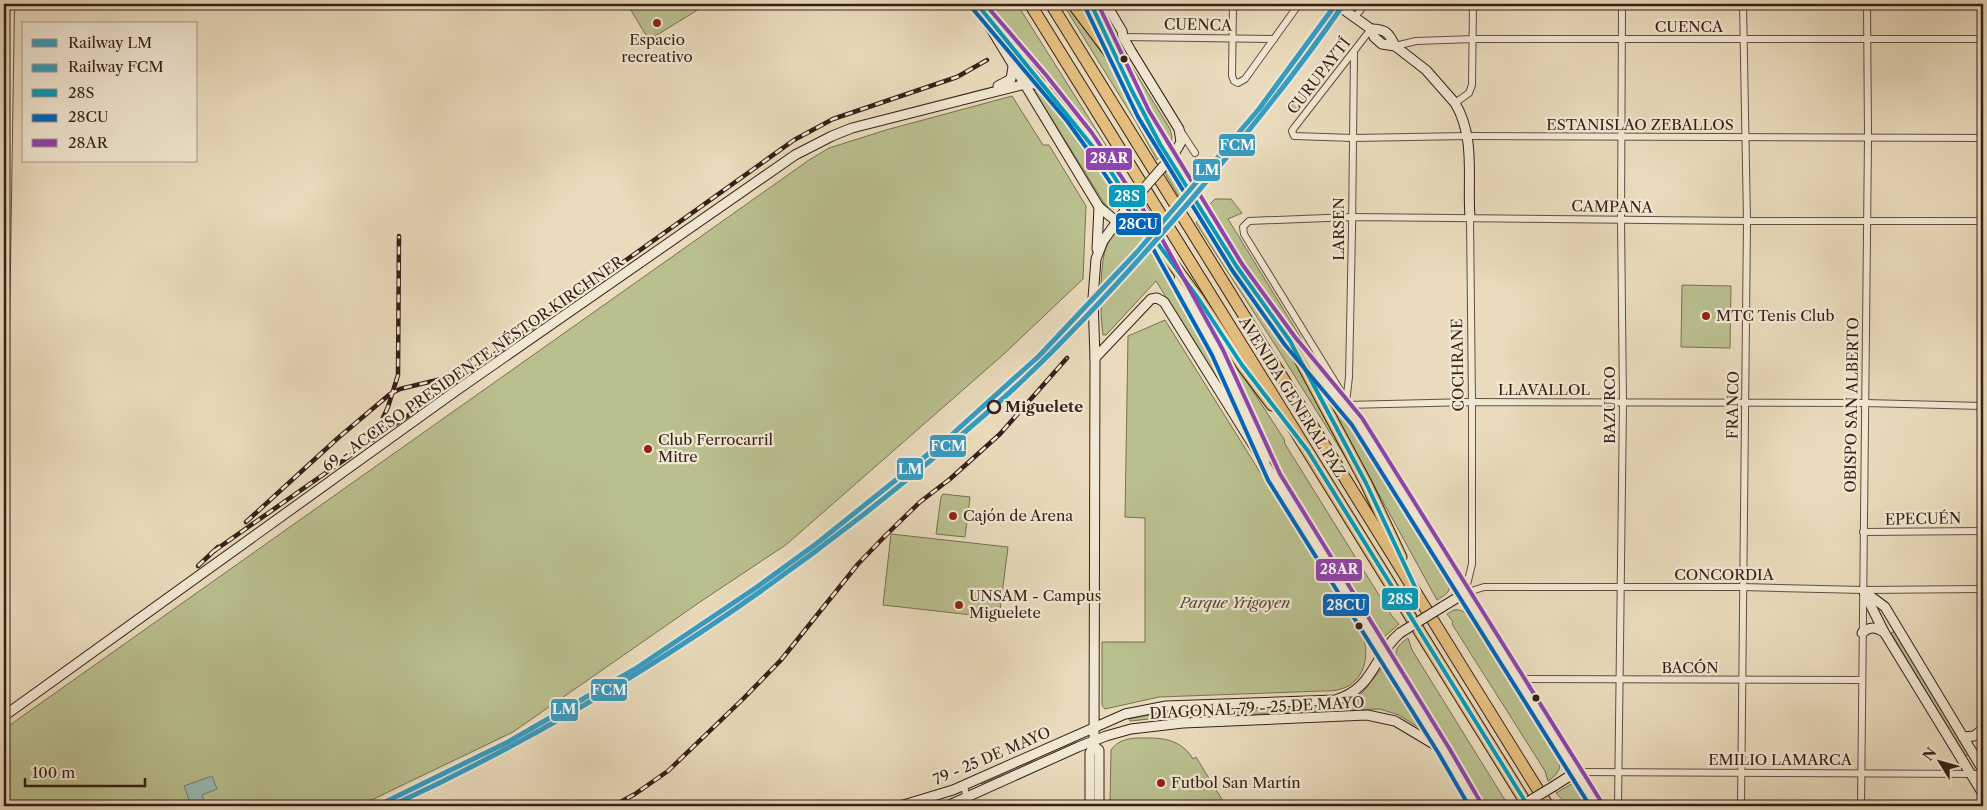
<svg xmlns="http://www.w3.org/2000/svg" width="1987" height="810" font-family="'Libre Caslon Text',serif">
<rect width="100%" height="100%" fill="#e9dbbc"/>
<filter id="stains"><feTurbulence type="fractalNoise" baseFrequency=".004" numOctaves="4"/><feColorMatrix values="0 0 0 0 .2 0 0 0 0 .09 0 0 0 0 .02 0 0 0 .5 -.17"/></filter>
<radialGradient id="worn" r=".72"><stop offset=".6" stop-color="#630" stop-opacity="0"/><stop offset="1" stop-color="#630" stop-opacity=".3"/></radialGradient>
<g fill="#babf8e" stroke="#786f52">
<path d="M634 4H707L649 40 629 7Z"/>
<path d="M983 4H1017L1109 150 1106 154Z"/>
<path d="M1063 4H1068L1111 66 1161 156 1157 160 1136 122Z"/>
<path d="M1102 13 1125 51 1120 54Z"/>
<path d="M1129 62 1170 129 1172 137 1170 146 1155 121 1126 64Z"/>
<path d="M1032 87 1040 88C1069 125 1099 160 1123 200L1114 209 1107 207 1104 203Z"/>
<path d="M1305 88 1310 91 1293 112 1290 108Z"/>
<path d="M1012 96 1043 145H1049L1086 206 1083 279 1005 353 787 544 700 602 513 732 359 806H6L7 727 809 160 829 148 886 130Z"/>
<path d="M1169 169 1184 192 1179 197 1165 173Z"/>
<path d="M1215 199H1231L1242 213 1228 219 1323 374C1279 326 1243 263 1208 206Z"/>
<path d="M1142 200 1157 222 1153 227 1139 204Z"/>
<path d="M1129 213 1160 263 1163 262C1194 312 1217 363 1241 417L1156 281 1106 335H1103C1100 314 1099 264 1107 245 1112 234 1121 223 1129 213Z"/>
<path d="M1200 218 1255 306 1293 355 1364 487 1279 351 1196 223Z"/>
<path d="M1682 285 1731 286 1730 348 1681 347Z"/>
<path d="M1165 320 1363 637C1370 657 1364 682 1341 689 1335 691 1328 691 1322 691L1159 697 1105 709 1102 705V642H1145V518L1125 517 1128 336Z"/>
<path d="M1212 328 1284 439 1285 444 1392 616 1399 624 1384 637 1378 627 1375 628 1282 476Z"/>
<path d="M1320 387 1359 434 1450 578C1449 591 1451 592 1437 600Z"/>
<path d="M943 494 970 497 965 537 936 534 941 497Z"/>
<path d="M891 534 1008 547 999 618 883 605Z"/>
<path d="M1454 610C1462 609 1467 613 1471 620L1473 618 1559 760C1562 769 1556 776 1548 781L1545 771 1452 624 1453 622 1447 614Z"/>
<path d="M1895 631 1969 755 1965 756 1891 633Z"/>
<path d="M1408 638 1412 650 1503 797 1510 805 1492 806 1485 801 1483 802 1403 673 1405 671C1394 656 1391 650 1408 638Z"/>
<path d="M1384 665 1422 726 1421 729 1399 715 1380 709 1213 716 1214 713 1241 712 1260 707 1345 703 1362 693Z"/>
<path d="M1188 711V715L1130 721 1129 719 1159 713Z"/>
<path d="M1149 738C1167 738 1183 742 1193 759L1196 757 1226 806H1110L1111 750C1120 737 1135 738 1149 738Z"/>
<path d="M1037 758 1024 766 981 784 980 783Z"/>
<path d="M1575 782 1578 788 1581 787 1593 806H1568L1556 793Z"/>
</g>
<path fill="#98bbb5" stroke="#717d76" d="M212 776 217 789 202 795 206 806H191L184 786Z"/>
<g fill="none" stroke-linecap="round" stroke-linejoin="round">
<path stroke="#717d76" stroke-width="2.5" d="M1107 152 1118 168"/>
<g stroke="#634e40" stroke-width="8">
<g id="street">
<path d="M1233 4 1232 76 1234 81 1238 83 1245 79 1299 4"/>
<path d="M1355 17 1365 4"/>
<path d="M1371 29 1294 128 1292 131 1294 136 1353 138 1467 136 1983 138"/>
<path d="M1123 37 1274 39"/>
<path d="M1395 46 1416 41 1474 39H1983"/>
<path d="M1455 103 1469 93 1472 85 1473 4"/>
<path d="M1180 130 1195 153"/>
<path d="M1346 403 1349 377 1352 230 1354 52"/>
<path d="M1345 404 1340 390 1244 234 1243 227 1249 221 1352 217 1747 221H1983"/>
<path d="M1345 405 1472 402 1865 403 1983 406"/>
<path d="M4 460 11 4"/>
<path d="M1863 532 1983 531"/>
<path d="M1465 593 1484 587H1742L1863 590 1983 589"/>
<path d="M1465 593 1472 564V402L1470 217"/>
<path d="M1518 679 1861 680"/>
<path d="M1576 772 1983 774"/>
<path d="M964 785 968 806"/>
<path d="M1618 806 1623 403 1621 220 1622 4"/>
<path d="M1741 806 1747 221 1743 4"/>
<path d="M1861 806 1868 138 1867 4"/>
<path d="M1982 806 1983 715"/>
</g>
</g>
<g stroke="#361f17" stroke-width="11">
<g id="secondary">
<path d="M977 4 1102 158 1156 242"/>
<path d="M1091 4 1143 114 1237 267 1290 341 1357 421 1597 806"/>
<path d="M1106 4 1122 31 1123 37 1131 51 1179 129 1181 142 1174 154"/>
<path d="M1336 4 1371 29 1374 37 1382 44 1395 46 1426 70 1455 103C1476 138 1467 179 1470 217"/>
<path d="M984 17 1099 207 1116 221"/>
<path d="M1371 29C1386 29 1389 33 1395 46"/>
<path d="M998 86 1011 79 1013 67"/>
<path d="M1097 249 1099 207"/>
<path d="M1179 279 1215 349 1267 458"/>
<path d="M1095 358 1151 299 1157 298 1164 302 1444 751 1476 806"/>
<path d="M1863 590 1884 632 1983 794"/>
<path d="M1865 592 1885 607 1983 770"/>
<path d="M1442 607 1465 593"/>
<path d="M1862 633C1870 626 1875 627 1884 632"/>
<path d="M4 716 457 390 795 155 832 136 852 128 1029 83 1045 86"/>
<path d="M1963 737 1974 736 1983 729"/>
<path d="M1094 746 1099 750V806"/>
<path d="M1554 786 1576 772"/>
<path d="M900 806 953 790 1125 714 1166 706 1335 700C1374 689 1373 656 1400 633"/>
<path d="M947 806 1078 747 1106 736 1131 729 1183 723 1367 715 1395 721 1442 749"/>
<path d="M1090 806V753L1094 746 1095 358 1093 298 1096 259 1103 241 1126 209"/>
</g>
</g>
<g stroke="#361f17" stroke-width="13">
<g id="highway">
<path d="M1030 4 1528 806"/>
<path d="M1051 4 1548 806"/>
<path d="M1073 4 1119 65"/>
<path d="M1153 237 1198 298 1242 365 1272 405"/>
<path d="M1290 341 1366 483 1401 557"/>
</g>
</g>
<use href="#street" stroke="#f1e8d3" stroke-width="6"/>
<use href="#secondary" stroke="#f1e8d3" stroke-width="9"/>
<use href="#highway" stroke="#e4be7e" stroke-width="11"/>
<g stroke="#361f17" stroke-width="4.5">
<g id="rail">
<path d="M368 439 380 424 388 407 398 375 399 236"/>
<path d="M246 522 338 438 390 394 400 389 462 374"/>
<path d="M214 551 457 381 794 140 833 119 957 77 987 60"/>
<path d="M198 566 218 547"/>
<path d="M613 806 635 794 668 771 743 699 781 660 858 564 886 535 920 502 950 479 1000 434 1067 358"/>
</g>
</g>
<use href="#rail" stroke="#f1e8d3" stroke-width="2.5" stroke-dasharray="8" stroke-linecap="butt"/>
<g stroke="#361f17" stroke-width="11" stroke-linecap="butt">
<g id="secondary-bridge">
<path d="M1126 209 1174 154"/>
<path d="M1400 633 1442 607"/>
<path d="M1521 806 1554 786"/>
</g>
</g>
<use href="#secondary-bridge" stroke="#f1e8d3" stroke-width="9"/>
<g stroke="#f1e8d3" stroke-width="8">
<g id="bus-1">
<path d="M977 4 1102 158 1153 237 1198 298 1242 365 1308 451 1528 806"/>
<path d="M1091 4 1132 91 1160 144 1237 267 1290 341 1366 483 1417 591"/>
</g>
</g>
<g stroke="#f1e8d3" stroke-width="8">
<g id="bus-2">
<path d="M1085 7 1138 117 1232 270 1285 345 1352 425 1590 806"/>
<path d="M972 8 1067 121 1096 161 1146 236 1212 355 1268 480 1439 754 1469 806"/>
</g>
</g>
<g stroke="#f1e8d3" stroke-width="8">
<g id="bus-3">
<path d="M985 4 1046 75 1092 133 1157 230 1223 350 1280 474 1449 748 1481 803"/>
<path d="M1098 4 1149 111 1242 264 1295 337 1362 418 1602 803"/>
</g>
</g>
<use href="#bus-1" stroke="#059bbc" stroke-width="4"/>
<use href="#bus-2" stroke="#0065bd" stroke-width="4"/>
<use href="#bus-3" stroke="#8e44ad" stroke-width="4"/>
<g stroke="#f1e8d3" stroke-width="9">
<path id="rail-1" d="M377 806 508 742 635 669 757 587 816 544 947 439 1039 356 1137 252 1259 109 1336 4"/>
</g>
<g stroke="#f1e8d3" stroke-width="9">
<path id="rail-2" d="M391 806C560 728 716 630 863 515 917 472 971 429 1022 381 1081 325 1136 264 1190 201 1243 139 1295 75 1341 8"/>
</g>
<use href="#rail-1" stroke="#379cc2" stroke-width="5"/>
<use href="#rail-2" stroke="#379cc2" stroke-width="5"/>
</g>
<g fill="#8f2418" stroke="#f1e8d3" stroke-width="2">
<circle cx="657" cy="23" r="5"/>
<circle cx="1706" cy="316" r="5"/>
<circle cx="648" cy="449" r="5"/>
<circle cx="953" cy="516" r="5"/>
<circle cx="959" cy="605" r="5"/>
<circle cx="1161" cy="783" r="5"/>
</g>
<g fill="#361f17" stroke="#f1e8d3" stroke-width="2">
<circle cx="1124" cy="59" r="4.5"/>
<circle cx="1359" cy="626" r="4.5"/>
<circle cx="1536" cy="698" r="4.5"/>
</g>
<circle fill="#f1e8d3" stroke="#361f17" stroke-width="2.5" cx="994" cy="407" r="6"/>
<g text-anchor="middle" stroke-width="4.5" stroke-linejoin="round" paint-order="stroke">
<g font-size="15" fill="#361f17" stroke="#f1e8d3">
<text transform="translate(1198 25) rotate(1)" y="5">CUENCA</text>
<text x="1689" y="32">CUENCA</text>
<text transform="translate(1319 76) rotate(-52)" y="5">CURUPAYTÍ</text>
<text x="1640" y="130">ESTANISLAO ZEBALLOS</text>
<text transform="translate(1612 207) rotate(1)" y="5">CAMPANA</text>
<text transform="translate(1339 229) rotate(-90)" y="5">LARSEN</text>
<text transform="translate(473 364) rotate(-35)" y="5">69 - ACCESO PRESIDENTE NÉSTOR KIRCHNER</text>
<text transform="translate(1458 365) rotate(-91)" y="5">COCHRANE</text>
<text x="1544" y="395">LLAVALLOL</text>
<text transform="translate(1292 397) rotate(58)" y="5">AVENIDA GENERAL PAZ</text>
<text transform="translate(1610 405) rotate(-90)" y="5">BAZURCO</text>
<text transform="translate(1733 405) rotate(-89)" y="5">FRANCO</text>
<text transform="translate(1852 405) rotate(-89)" y="5">OBISPO SAN ALBERTO</text>
<text transform="translate(1923 519) rotate(-1)" y="5">EPECUÉN</text>
<text x="1724" y="580">CONCORDIA</text>
<text x="1690" y="673">BACÓN</text>
<text transform="translate(1257 708) rotate(-3)" y="5">DIAGONAL 79 - 25 DE MAYO</text>
<text transform="translate(992 756) rotate(-23)" y="5">79 - 25 DE MAYO</text>
<text x="1780" y="765">EMILIO LAMARCA</text>
</g>
<g font-size="15" fill="#361f17" stroke="#f1e8d3" text-anchor="start">
<text x="657" y="45" text-anchor="middle">Espacio<tspan x="657" dy="17">recreativo</tspan></text>
<text x="1716" y="321">MTC Tenis Club</text>
<text x="658" y="445">Club Ferrocarril<tspan x="658" dy="17">Mitre</tspan></text>
<text x="963" y="521">Cajón de Arena</text>
<text x="969" y="601">UNSAM - Campus<tspan x="969" dy="17">Miguelete</tspan></text>
<text x="1171" y="788">Futbol San Martín</text>
</g>
<g font-size="15" font-weight="bold" fill="#361f17" stroke="#f1e8d3" text-anchor="start">
<text x="1005" y="412">Miguelete</text>
</g>
<g font-size="15" font-style="italic" fill="#574735" stroke="#f1e8d3">
<text x="1235" y="608">Parque Yrigoyen</text>
</g>
</g>
<g stroke="#f1e8d3" stroke-width="2">
<rect x="1218" y="133" width="38" height="24" rx="5" fill="#379cc2"/>
<rect x="1085" y="147" width="48" height="24" rx="5" fill="#8e44ad"/>
<rect x="1192" y="158" width="29" height="24" rx="5" fill="#379cc2"/>
<rect x="1108" y="184" width="38" height="24" rx="5" fill="#059bbc"/>
<rect x="1115" y="212" width="47" height="24" rx="5" fill="#0065bd"/>
<rect x="929" y="434" width="38" height="24" rx="5" fill="#379cc2"/>
<rect x="896" y="457" width="28" height="24" rx="5" fill="#379cc2"/>
<rect x="1315" y="558" width="48" height="24" rx="5" fill="#8e44ad"/>
<rect x="1381" y="587" width="38" height="24" rx="5" fill="#059bbc"/>
<rect x="1322" y="593" width="48" height="24" rx="5" fill="#0065bd"/>
<rect x="590" y="678" width="38" height="24" rx="5" fill="#379cc2"/>
<rect x="550" y="698" width="29" height="24" rx="5" fill="#379cc2"/>
</g>
<g font-size="14" text-anchor="middle" font-weight="bold" fill="#fff">
<text x="1237" y="150">FCM</text>
<text x="1109" y="163">28AR</text>
<text x="1207" y="175">LM</text>
<text x="1127" y="201">28S</text>
<text x="1138" y="229">28CU</text>
<text x="948" y="451">FCM</text>
<text x="910" y="474">LM</text>
<text x="1339" y="574">28AR</text>
<text x="1400" y="604">28S</text>
<text x="1346" y="610">28CU</text>
<text x="609" y="695">FCM</text>
<text x="564" y="714">LM</text>
</g>
<rect width="1987" height="810" fill="none" stroke="#e9dbbc" stroke-width="20"/>
<rect x="5" y="5" width="1977" height="800" fill="none" stroke="#361f17" stroke-width="2.5"/>
<rect x="10" y="10" width="1967" height="790" fill="none" stroke="#361f17"/>
<rect x="22" y="22" width="175" height="140" fill="#f1e8d3" stroke="#a69888"/>
<rect x="32" y="39" width="25" height="8" fill="#379cc2" stroke="#a69888"/>
<text x="68" y="48" font-size="15" fill="#361f17">Railway LM</text>
<rect x="32" y="64" width="25" height="8" fill="#379cc2" stroke="#a69888"/>
<text x="68" y="72" font-size="15" fill="#361f17">Railway FCM</text>
<rect x="32" y="89" width="25" height="8" fill="#059bbc" stroke="#a69888"/>
<text x="68" y="98" font-size="15" fill="#361f17">28S</text>
<rect x="32" y="114" width="25" height="8" fill="#0065bd" stroke="#a69888"/>
<text x="68" y="122" font-size="15" fill="#361f17">28CU</text>
<rect x="32" y="139" width="25" height="8" fill="#8e44ad" stroke="#a69888"/>
<text x="68" y="148" font-size="15" fill="#361f17">28AR</text>
<g transform="translate(1940 762) rotate(307)" stroke="#f1e8d3" stroke-width="4" paint-order="stroke">
<path d="M0-4L9 19L0 12L-9 19Z" fill="#361f17"/>
<text y="-8" font-size="14" font-weight="bold" text-anchor="middle" fill="#361f17">N</text>
</g>
<path d="M25 778v8h120v-8" fill="none" stroke="#361f17" stroke-width="2.5"/>
<text x="32" y="778" font-size="15" fill="#361f17" stroke="#f1e8d3" stroke-width="4" paint-order="stroke">100 m</text>
<rect width="100%" height="100%" filter="url(#stains)"/>
<rect width="100%" height="100%" fill="url(#worn)"/>
</svg>
